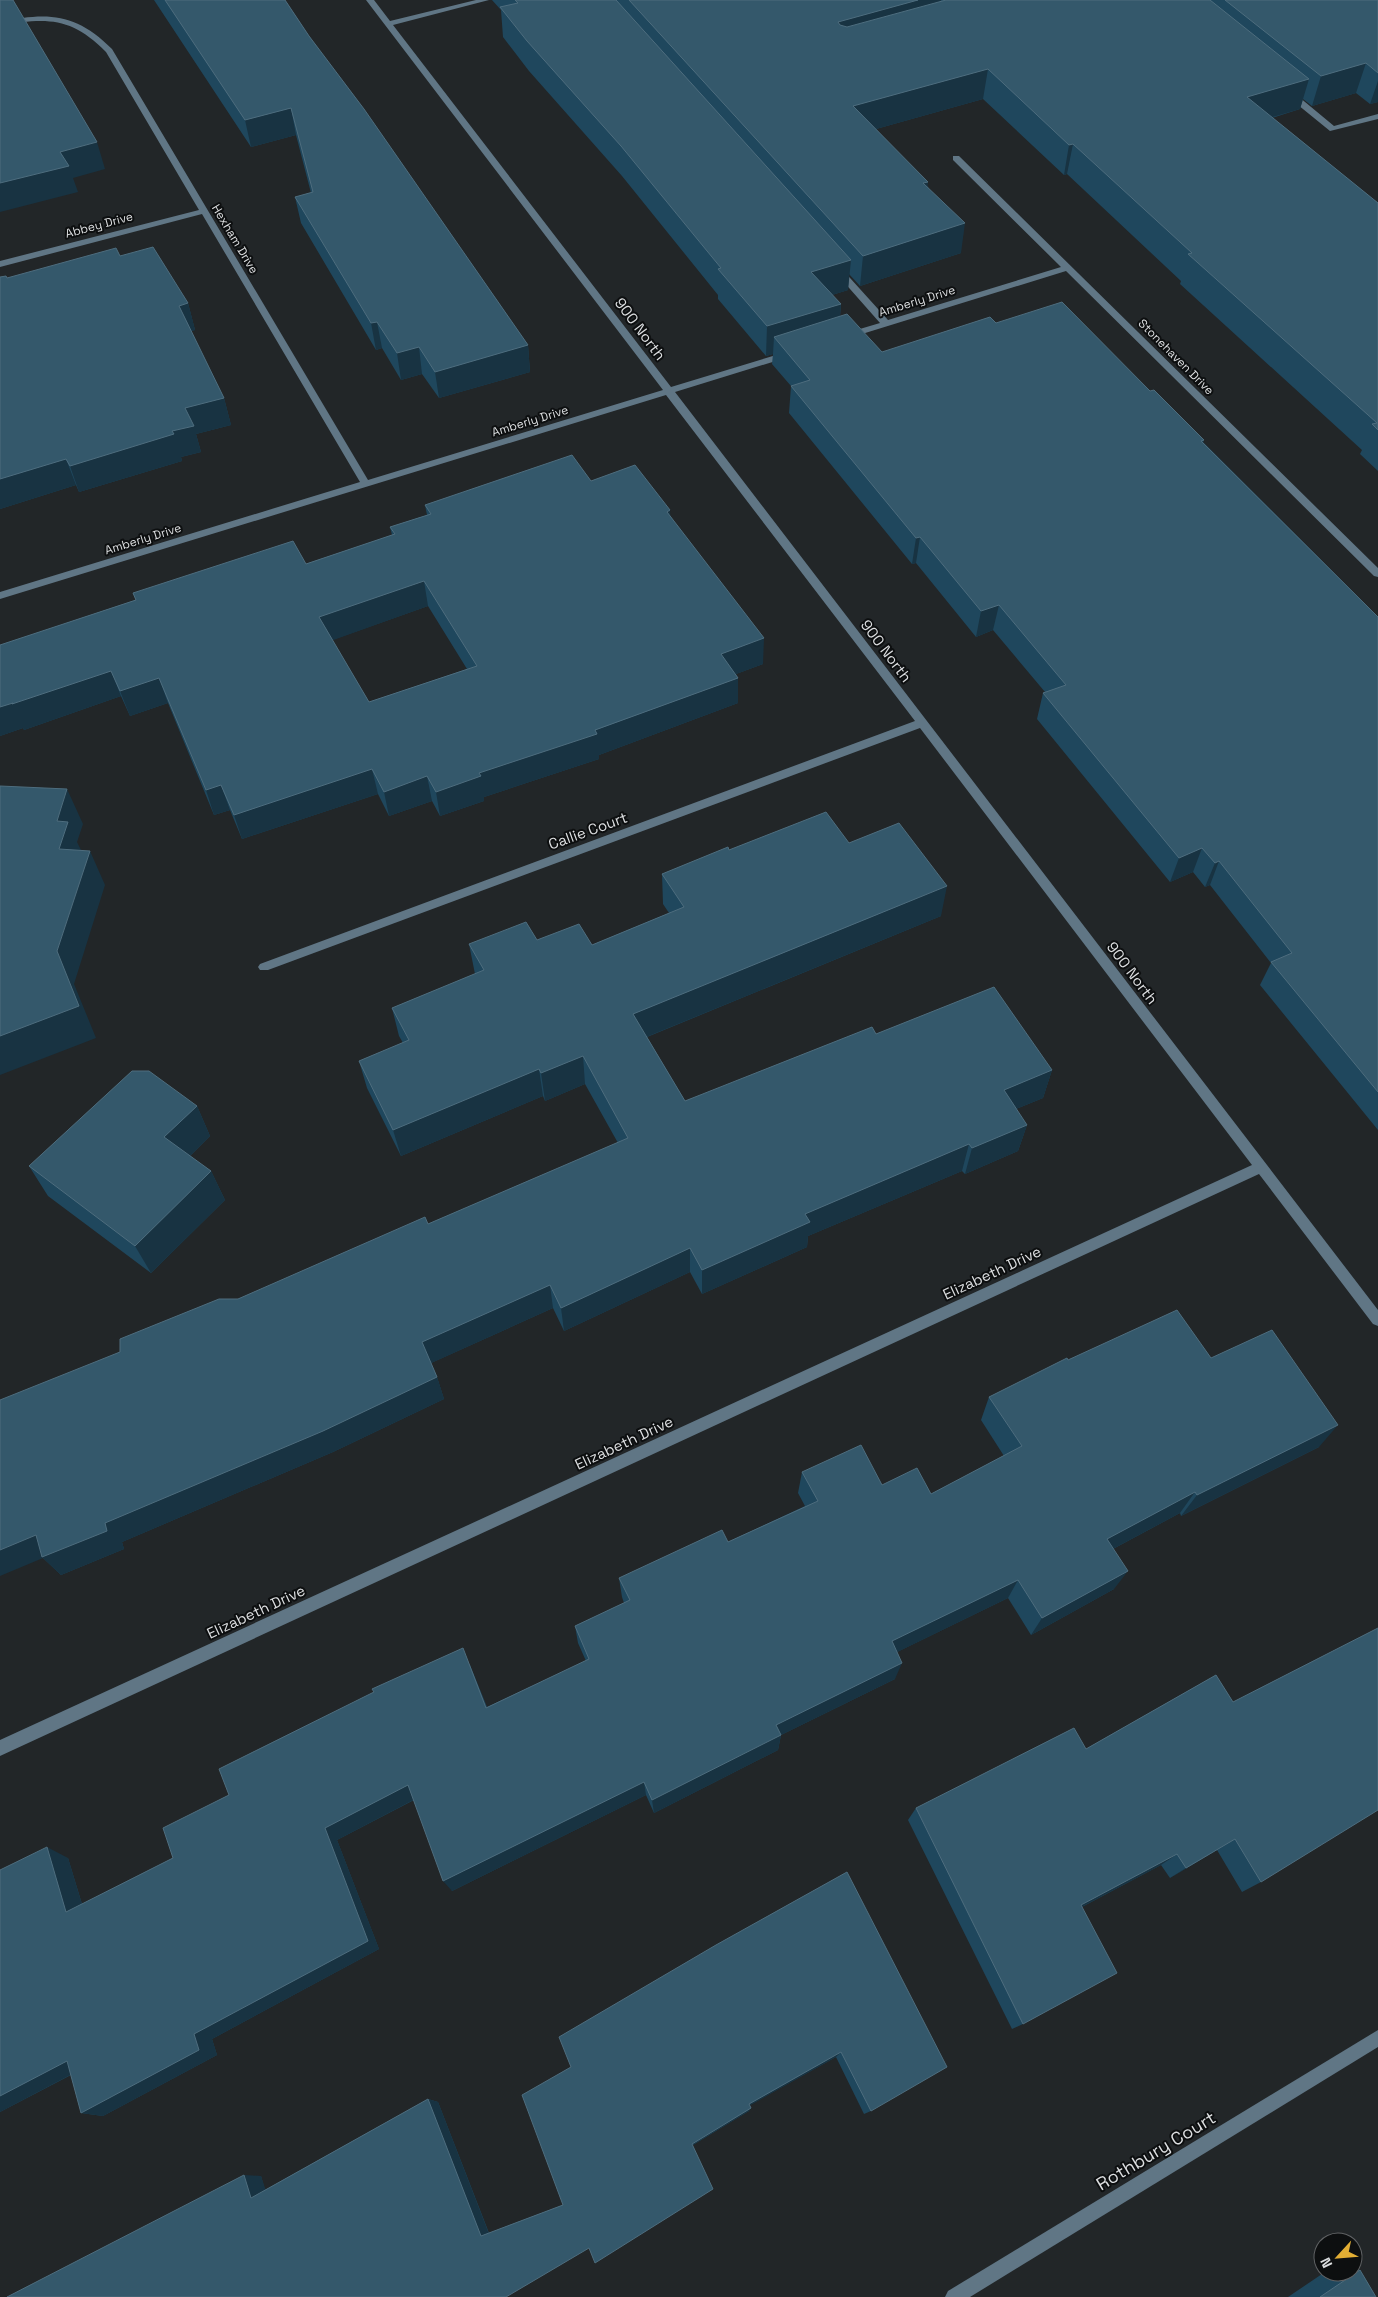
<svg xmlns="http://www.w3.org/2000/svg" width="1378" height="2297" font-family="'Space Grotesk',sans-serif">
<rect width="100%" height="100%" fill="#222628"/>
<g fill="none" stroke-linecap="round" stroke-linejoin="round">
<g fill="#607685" fill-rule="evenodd">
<path d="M366 0H374L390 21 476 0H489L393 25 671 387 786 352H792V356L675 392 1378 1310V1326L1373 1324 1259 1174 0 1756V1740L1252 1165 920 728 268 970H260L258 967 260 964 915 721 666 395 0 599V592L360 482 202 214 0 267V261L199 210 106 52C72 17 46 17 0 26V22C48 12 76 13 112 49L368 480 663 390Z"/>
<path d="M1287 92H1293L1334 126 1378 114V119L1330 131 1287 96Z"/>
<path d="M953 156H959L1378 568V577L1374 576 1066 271 849 338H843V334L880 323 835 272V268H841L888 320 1061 267 953 160Z"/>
<path d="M1378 2030V2047L970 2297H945L948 2291Z"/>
</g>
</g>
<g fill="#1f475d" fill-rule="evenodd">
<path d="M154 0H285L309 36 528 345 530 372 439 398 422 374 401 380 382 348 376 350 301 223 295 197 311 193 296 135 251 147Z"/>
<path d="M492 0H1378V102L1370 104 1356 93 1312 106 1303 99 1300 109 1272 118 1378 203V471L1360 454 1362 450 1180 284 1181 281 1067 174 1064 175 983 99 876 129 928 187 961 253 860 286 849 274 848 290 832 295 841 304 840 317 882 352 996 323 1150 391 1204 440 1203 442 1378 617V1130L1260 985 1271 963 1210 885 1205 887 1193 872 1170 882 1037 719 1043 693 1045 692 993 630 976 637 916 563 912 564 789 413 791 386 772 364 773 354 766 356 718 299V295L622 176 529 71 503 37 501 10Z"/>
<path d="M120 256 188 303 195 330 191 331 224 398 231 425 196 434 201 452 181 457 182 461 79 492 76 485 0 509 7 278Z"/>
<path d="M591 481 671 517 763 664 736 674 738 678V703L599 755V759L484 797V801L440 816 432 801 389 816 378 794 242 839 230 810 214 815 168 703 130 716 121 696 24 730 23 728 0 736V645L136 600 133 593 306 564 392 535 390 527 427 515 425 505ZM428 606 467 669 369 702 332 640Z"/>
<path d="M849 843 941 916 647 1037 685 1101 876 1034 1052 1070 1043 1098 1016 1109 1027 1125 1018 1151 965 1174 962 1171 808 1236 807 1247 702 1294 690 1272 564 1331 553 1308 431 1363 437 1377 444 1399 333 1452 122 1542 124 1549 61 1575 43 1558 120 1352 238 1299 428 1224 618 1143 585 1084 545 1101 543 1096 401 1156 367 1088 359 1061 403 1043 399 1036 392 1008 475 974 469 944 537 940 592 945 669 913 663 904 662 874 729 850Z"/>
<path d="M197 1106 210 1136 190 1156 211 1171 225 1200 151 1273 48 1196 29 1166Z"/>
<path d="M1211 1358 1319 1447 1181 1516 1180 1513 1113 1549 1114 1589 1031 1635 1008 1598 897 1652 895 1679 781 1735 778 1750 654 1813 646 1795 452 1891 414 1800 337 1840 379 1949 212 2039 217 2055 103 2116 81 2113 71 2075 0 2112V1870L68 1858 82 1904 173 1858 229 1795 470 1665 487 1707 586 1661 578 1643 575 1626 624 1603 622 1597 619 1578 728 1542 805 1506 798 1493 802 1472 931 1494 1004 1456 981 1420 989 1397 1068 1360Z"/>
<path d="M1216 1675 1261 1882 1242 1892 1217 1850 1170 1878 1161 1865 1082 1907 1023 2024 1012 2029 908 1820 916 1808 1086 1749Z"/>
<path d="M847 1872 871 2111 864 2114 836 2057 750 2105 749 2111 693 2145 589 2248 7 2297 261 2176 265 2190 428 2099 438 2102 489 2233 563 2205 571 2067Z"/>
<path d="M1353 2269 1360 2270 1376 2297H1288L1325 2272H1353Z"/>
</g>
<g fill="#183342">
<path d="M918 0H941L938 23 836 52 838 22Z"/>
<path d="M1366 63 1356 93 1312 106 1321 76Z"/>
<path d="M988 69 983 99 851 136 853 106Z"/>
<path d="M1309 79 1300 109 1239 127 1247 97Z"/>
<path d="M1378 81V102L1370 104Z"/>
<path d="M291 108 296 135 251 147 245 120Z"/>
<path d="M97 142 105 169 73 178 78 192 0 212V183L60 152Z"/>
<path d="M1073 144 1067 174 1064 175 1069 145Z"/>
<path d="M928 182 925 212 923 183Z"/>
<path d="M965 223 961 253 860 286 863 256Z"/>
<path d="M851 260 848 290 810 302 811 272Z"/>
<path d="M188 303 195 330 186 333 179 306Z"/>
<path d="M841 304 838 334 774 337 773 354 766 356 767 326Z"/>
<path d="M377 322 382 348 376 350 371 323Z"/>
<path d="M528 345 530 372 439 398 435 372Z"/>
<path d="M419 347 422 374 401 380 397 353Z"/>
<path d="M224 398 231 425 196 434 201 452 181 457 182 461 79 492 70 466 172 431 185 408Z"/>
<path d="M66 459 76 485 0 509V479Z"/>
<path d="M670 510 671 537 667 512Z"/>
<path d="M920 537 916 563 912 564 916 538Z"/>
<path d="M424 581 428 606 325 643 319 617Z"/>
<path d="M999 605 993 630 976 637 981 611Z"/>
<path d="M764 638 763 664 720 680 721 654Z"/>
<path d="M111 671 121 696 24 730 23 728 0 736V707Z"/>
<path d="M159 678 168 703 130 716 120 691Z"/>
<path d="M738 678V703L599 755V759L484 797V801L440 816 436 792 479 773Z"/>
<path d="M372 769 378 794 242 839 234 815Z"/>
<path d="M427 776 432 801 389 816 384 792Z"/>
<path d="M221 785 230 810 214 815 206 790Z"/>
<path d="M67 789 83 824 77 842 84 856 59 849 57 821Z"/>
<path d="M1202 848 1193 872 1170 882 1179 858Z"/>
<path d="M90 851 105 885 74 984 96 1038 0 1075V1036L57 951Z"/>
<path d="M1219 861 1210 885 1205 887 1215 863Z"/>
<path d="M947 886 941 916 634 1042 633 1014Z"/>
<path d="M583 1056 585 1084 545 1101 541 1073Z"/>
<path d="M539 1069 543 1096 401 1156 393 1130Z"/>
<path d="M1052 1070 1043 1098 996 1117 1004 1090Z"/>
<path d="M197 1106 210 1136 179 1167 164 1137Z"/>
<path d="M1027 1125 1018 1151 965 1174 972 1148Z"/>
<path d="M969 1144 962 1171 808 1236 807 1247 702 1294V1270L805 1214Z"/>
<path d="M211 1171 225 1200 151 1273 135 1246Z"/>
<path d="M690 1248V1272L564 1331 561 1308Z"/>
<path d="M550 1285 553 1308 429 1364 422 1342Z"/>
<path d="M437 1377 444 1399 333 1452 122 1542 124 1549 61 1575 43 1558 0 1576V1550L36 1535 105 1523Z"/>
<path d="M1338 1425 1319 1447 1181 1516 1197 1495Z"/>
<path d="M1195 1492 1180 1513 1094 1559 1107 1539Z"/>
<path d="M1128 1571 1114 1589 1031 1635 1042 1618Z"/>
<path d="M1018 1580 1008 1598 885 1658 892 1641Z"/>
<path d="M902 1663 895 1679 781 1735 778 1750 654 1813 652 1800 776 1725Z"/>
<path d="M644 1782 646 1795 452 1891 443 1881Z"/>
<path d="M408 1785 417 1798 337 1840 379 1949 212 2039 217 2055 103 2116 81 2113 194 2034 325 1828Z"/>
<path d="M1235 1839 1217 1850 1170 1878 1186 1868Z"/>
<path d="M47 1847 68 1858 87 1921 66 1912Z"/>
<path d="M1177 1854 1161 1865 1068 1914 1081 1905Z"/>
<path d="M841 2052 836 2057 747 2107 749 2104Z"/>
<path d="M67 2061 89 2065 0 2112V2096Z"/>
<path d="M428 2099 438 2102 489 2234 481 2236Z"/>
<path d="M751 2108 749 2111 692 2145V2144Z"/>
<path d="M244 2175 261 2176 268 2197 251 2198Z"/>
</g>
<g fill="#34586b" stroke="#4e6d7e" fill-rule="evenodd">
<path d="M0 0H13L97 142 60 152 69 166 0 183Z"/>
<path d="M165 0H285L309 36 364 109 528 345 435 372 419 347 397 353 377 322 371 323 295 197 313 192 291 108 245 120Z"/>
<path d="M515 0H616L851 260 811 272 841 304 767 326 718 269 721 268 621 146 527 41 500 7 518 3Z"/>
<path d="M629 0H918L838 22 840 25 847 27 946 0H1210L1309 79 1247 97 1378 203V430L1372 424 1377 423 1188 254 1192 253 1073 144 1069 145 988 69 853 106 928 182 923 183 965 223 863 256Z"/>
<path d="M1225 0H1378V73L1366 63 1321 76Z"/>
<path d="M153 247 188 303 179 306 224 398 185 408 194 426 172 431 174 434 70 466 66 459 0 479V277L6 276 7 278 116 248 120 256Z"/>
<path d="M1062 302 1150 391 1154 390 1204 440 1201 441 1378 617V1092L1271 962 1292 953 1219 861 1215 863 1202 848 1179 858 1043 693 1066 685 999 605 981 611 920 537 916 538 791 386 810 380 774 337 847 314 882 352 990 317 996 323Z"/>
<path d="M572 455 591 481 635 465 670 510 667 512 764 638 721 654 738 678 595 730 597 734 479 773 481 776 436 792 427 776 384 792 372 769 234 815 221 785 206 790 159 678 120 691 111 671 12 704 13 703 0 707V645L136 600 133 593 293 541 306 564 395 534 390 527 431 514 425 505ZM424 581 477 666 369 702 319 617Z"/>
<path d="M0 786 67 789 57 821 68 822 59 849 90 851 57 951 79 1006 0 1036Z"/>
<path d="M826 812 849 843 899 823 947 886 633 1014 685 1101 872 1027 876 1034 994 987 1052 1070 1004 1090 1027 1125 972 1148 969 1144 805 1214 810 1222 702 1270 690 1248 561 1308 550 1285 422 1342 437 1377 323 1431 105 1523 107 1531 42 1557 36 1535 0 1550V1400L120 1352V1339L219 1299H238L425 1217 428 1224 628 1138 583 1056 541 1073 539 1069 393 1130 359 1061 409 1040 392 1008 484 970 469 944 526 922 537 940 579 924 592 945 684 907 662 874 728 847 729 850Z"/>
<path d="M132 1071H149L197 1106 164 1137 211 1171 135 1246 29 1166Z"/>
<path d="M1177 1310 1211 1358 1272 1330 1338 1425 1197 1495 1195 1492 1107 1539 1128 1571 1042 1618 1018 1580 892 1641 902 1663 776 1725 781 1735 652 1800 644 1782 443 1881 408 1785 325 1828 368 1941 194 2034 199 2050 81 2113 67 2061 0 2096V1870L47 1847 66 1912 173 1858 163 1828 229 1795 219 1769 374 1692 372 1689 463 1648 486 1708 589 1659 575 1626 630 1600 619 1578 722 1530 728 1542 818 1501 802 1472 861 1445 882 1485 917 1468 931 1494 1022 1446 989 1397 1067 1358 1068 1360Z"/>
<path d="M1378 1628V1810L1261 1882 1235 1839 1186 1868 1177 1854 1081 1905 1117 1973 1023 2024 916 1808 1074 1728 1086 1749 1216 1675 1233 1702Z"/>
<path d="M847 1872 947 2067 871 2111 841 2052 749 2104 751 2108 692 2144 713 2189 595 2263 589 2248 506 2297H7L244 2175 251 2198 428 2099 481 2236 563 2205 522 2095 571 2067 559 2037 716 1945Z"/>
<path d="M1360 2270 1376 2297H1320Z"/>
</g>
<g text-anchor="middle" stroke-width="4" stroke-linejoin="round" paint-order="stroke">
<g font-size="12" fill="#dddfe1" stroke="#0d0f10">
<text transform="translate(99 225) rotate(-15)" y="4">Abbey Drive</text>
<text transform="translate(235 239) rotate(59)" y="4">Hexham Drive</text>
<text transform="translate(917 301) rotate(-17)" y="4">Amberly Drive</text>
<text transform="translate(1176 357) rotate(45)" y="4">Stonehaven Drive</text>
<text transform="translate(530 421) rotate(-17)" y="4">Amberly Drive</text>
<text transform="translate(143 539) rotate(-17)" y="4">Amberly Drive</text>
</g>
<g font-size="15" fill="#dddfe1" stroke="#0d0f10">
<text transform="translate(640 329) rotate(53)" y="5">900 North</text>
<text transform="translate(886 651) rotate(53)" y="5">900 North</text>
<text transform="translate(588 831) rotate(-20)" y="5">Callie Court</text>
<text transform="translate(1132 973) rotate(53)" y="5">900 North</text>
<text transform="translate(992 1273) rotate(-25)" y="5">Elizabeth Drive</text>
<text transform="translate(624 1443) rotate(-25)" y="5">Elizabeth Drive</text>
<text transform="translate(256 1612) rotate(-25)" y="5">Elizabeth Drive</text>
</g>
<g font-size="18" fill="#dddfe1" stroke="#0d0f10">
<text transform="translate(1156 2151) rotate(-31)" y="6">Rothbury Court</text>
</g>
</g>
<g transform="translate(1338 2257) rotate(244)"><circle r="24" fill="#0d0f10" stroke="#606264"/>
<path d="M0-4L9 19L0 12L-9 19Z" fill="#e2ae34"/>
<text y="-8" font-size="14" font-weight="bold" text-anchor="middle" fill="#dddfe1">N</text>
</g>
</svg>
